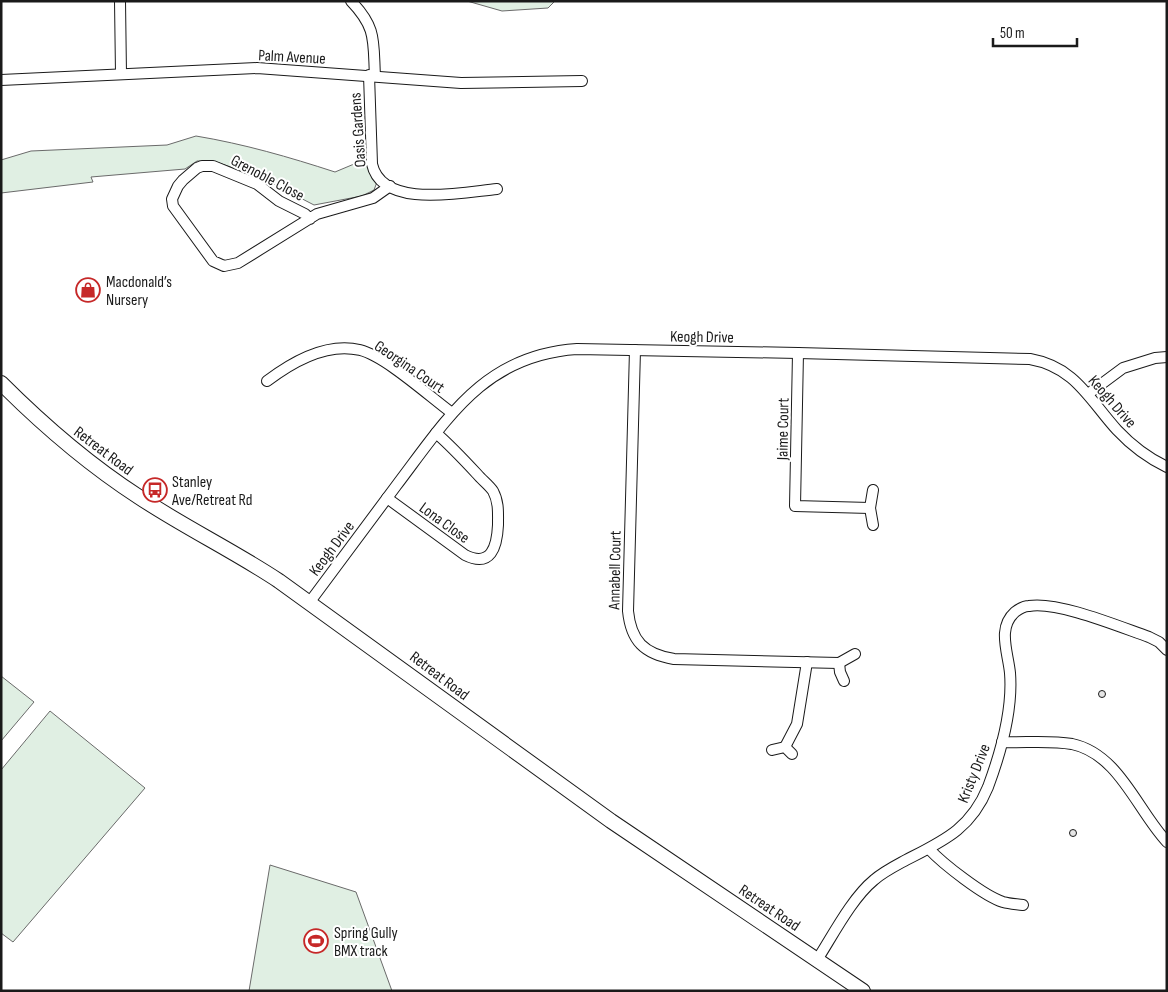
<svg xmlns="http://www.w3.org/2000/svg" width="1168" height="992" font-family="'Sofia Sans Condensed',sans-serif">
<rect width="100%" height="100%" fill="#fff"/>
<g fill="#e0efe3" stroke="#6a6a6a">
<path d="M467 1H555L548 8 502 11Z"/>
<path d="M196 136C244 144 289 157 335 172L366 159 370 172 377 182 374 190 362 196 314 205 260 177 213 161H197L185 169 91 177 93 182 1 193V160L31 151 167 145Z"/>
<path d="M1 676 34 702 1 741Z"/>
<path d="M50 711 145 788 13 942 1 933V770Z"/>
<path d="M270 865 356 892 392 991H249Z"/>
</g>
<g fill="#e6e6e6" stroke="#1a1a1a">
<circle cx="1102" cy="694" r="3.5"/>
<circle cx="1073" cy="833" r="3.5"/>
</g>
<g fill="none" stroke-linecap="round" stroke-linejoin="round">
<g stroke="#1a1a1a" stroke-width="12">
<g id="street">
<path d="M120 1 121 74"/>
<path d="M351 1C377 28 373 41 375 76"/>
<path d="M369 75 372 164C382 210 464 192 497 189"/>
<path d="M1 80 257 68 461 83 582 81"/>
<path d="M310 219 305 214 279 201 257 184 213 166H202L197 168 183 180 178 186 172 199 173 206 213 261 224 266 238 263 317 214 373 198 390 186"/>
<path d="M635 350 628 611C631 641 644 654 674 659L839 663 855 654"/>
<path d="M798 353 795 506 870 508"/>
<path d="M267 381C292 362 327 342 360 350 385 356 429 396 452 413"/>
<path d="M1088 394 1123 368 1155 358 1167 357"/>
<path d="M387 498 465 555C491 568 497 547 498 525 498 513 499 502 493 491 489 485 482 480 477 474 464 460 451 446 436 433"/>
<path d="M873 525 870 508 873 490"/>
<path d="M309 603C338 564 367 525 396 486 447 419 484 355 577 349L798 353 1030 359C1075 367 1089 399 1117 430 1132 446 1148 458 1167 467"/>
<path d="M839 663 840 672 844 681"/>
<path d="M1002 742C1024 743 1049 740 1072 744 1119 754 1137 810 1167 842"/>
<path d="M785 747 797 724 807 662"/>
<path d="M772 750 785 747 792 754"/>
<path d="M929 849C943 864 984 896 1003 902 1010 904 1016 904 1023 905"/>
<path d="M817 960C833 935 852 898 874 880 883 872 895 866 906 860 943 841 971 829 988 787 1001 752 1013 710 1010 673 1008 652 997 628 1015 612 1019 609 1024 606 1029 606 1058 601 1120 627 1149 637L1159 642 1167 650"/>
</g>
</g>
<g stroke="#1a1a1a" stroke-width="16">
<path id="secondary" d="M1 383C44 426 88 464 139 497 184 527 234 551 279 581L611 821 863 991"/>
</g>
<use href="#street" stroke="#fff" stroke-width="10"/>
<use href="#secondary" stroke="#fff" stroke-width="14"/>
</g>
<defs>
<g id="shop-ring" transform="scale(1.25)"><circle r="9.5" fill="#fff" stroke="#c62828" stroke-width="1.5"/><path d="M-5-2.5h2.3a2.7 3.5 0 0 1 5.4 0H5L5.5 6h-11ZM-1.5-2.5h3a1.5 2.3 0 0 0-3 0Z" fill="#c62828"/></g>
<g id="bus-ring" transform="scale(1.25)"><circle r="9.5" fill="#fff" stroke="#c62828" stroke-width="1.5"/><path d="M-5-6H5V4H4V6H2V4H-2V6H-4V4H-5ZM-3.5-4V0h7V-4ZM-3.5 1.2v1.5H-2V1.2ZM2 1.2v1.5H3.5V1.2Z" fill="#c62828"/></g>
<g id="stadium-ring" transform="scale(1.25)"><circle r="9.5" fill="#fff" stroke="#c62828" stroke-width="1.5"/><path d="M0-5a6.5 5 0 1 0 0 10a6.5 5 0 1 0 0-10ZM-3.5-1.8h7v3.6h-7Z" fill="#c62828"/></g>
</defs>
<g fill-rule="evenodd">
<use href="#shop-ring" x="88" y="290"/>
<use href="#bus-ring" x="155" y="490"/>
<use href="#stadium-ring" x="316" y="941"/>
</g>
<g text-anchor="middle" stroke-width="4" stroke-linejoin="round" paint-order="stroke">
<g font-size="16" fill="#1a1a1a" stroke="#fff">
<text transform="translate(292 56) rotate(3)" y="6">Palm Avenue</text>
<text transform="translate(357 130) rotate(-94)" y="6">Oasis Gardens</text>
<text transform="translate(268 177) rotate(28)" y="6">Grenoble Close</text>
<text transform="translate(702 336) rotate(1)" y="6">Keogh Drive</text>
<text transform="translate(410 366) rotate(34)" y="6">Georgina Court</text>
<text transform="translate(1113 401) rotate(49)" y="6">Keogh Drive</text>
<text transform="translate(782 429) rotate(-89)" y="6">Jaime Court</text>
<text transform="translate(104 450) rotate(37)" y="6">Retreat Road</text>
<text transform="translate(445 522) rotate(36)" y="6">Lona Close</text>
<text transform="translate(331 548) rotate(-53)" y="6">Keogh Drive</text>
<text transform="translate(614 570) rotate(-89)" y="6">Annabell Court</text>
<text transform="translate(440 675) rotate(37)" y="6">Retreat Road</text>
<text transform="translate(973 773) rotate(-68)" y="6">Kristy Drive</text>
<text transform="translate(770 907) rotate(34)" y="6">Retreat Road</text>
</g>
<g font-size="16" fill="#1a1a1a" stroke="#fff" text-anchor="start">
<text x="106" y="287">Macdonald’s<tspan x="106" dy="18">Nursery</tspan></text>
<text x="172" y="487">Stanley<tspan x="172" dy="18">Ave/Retreat Rd</tspan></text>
<text x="334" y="938">Spring Gully<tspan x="334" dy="18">BMX track</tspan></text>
</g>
</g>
<rect width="1168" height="992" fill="none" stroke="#1a1a1a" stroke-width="5"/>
<path d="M993 38v8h84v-8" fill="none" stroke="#1a1a1a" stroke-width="2.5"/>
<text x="1000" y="38" font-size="15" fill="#1a1a1a" stroke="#ffffff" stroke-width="4" paint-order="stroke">50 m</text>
</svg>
